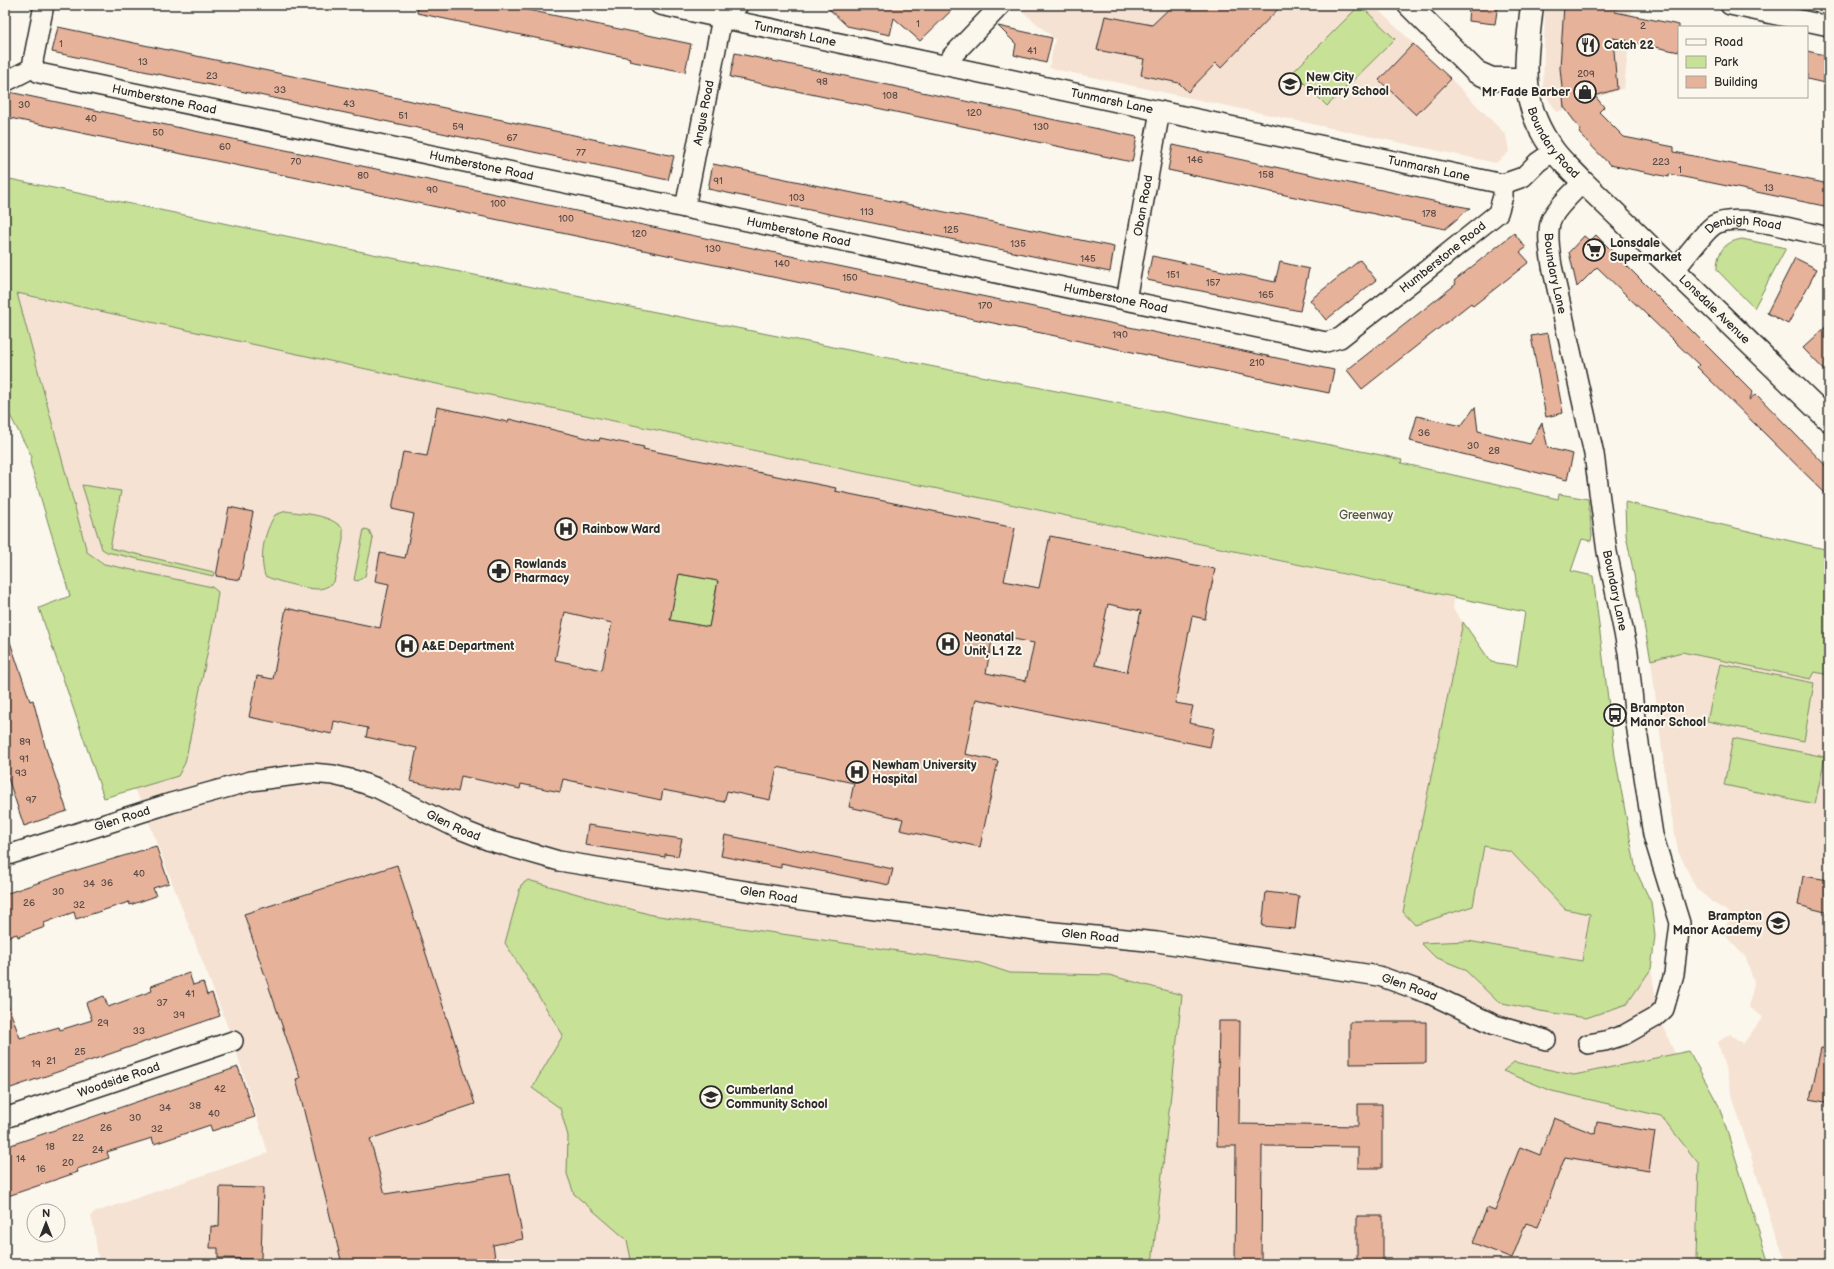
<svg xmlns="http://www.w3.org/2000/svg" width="1834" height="1269" font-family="'Balsamiq Sans',sans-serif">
<rect width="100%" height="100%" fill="#fbf7ec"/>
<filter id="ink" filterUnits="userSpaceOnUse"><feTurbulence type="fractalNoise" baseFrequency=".025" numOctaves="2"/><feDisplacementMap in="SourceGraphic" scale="8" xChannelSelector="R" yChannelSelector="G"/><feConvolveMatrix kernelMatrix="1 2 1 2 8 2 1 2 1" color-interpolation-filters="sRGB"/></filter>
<g filter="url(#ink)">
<g fill="#f5e2d3">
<path d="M1028 5H1373L1451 79 1506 135 1509 152 1496 163 1049 68 1055 39 1022 11Z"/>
<path d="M1545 5H1633L1624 88 1557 112 1543 91Z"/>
<path d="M17 293 394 375 1454 598 1453 609 1492 662 1517 666 1526 612 1615 756 1636 871 1651 902 1655 936 1651 969 1658 1012 1700 1116 1696 1258 1698 1264H99L94 1229 91 1216 93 1213 268 1153 233 1041 140 799 133 788 104 798 39 608 70 596 59 559Z"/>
<path d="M1638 589 1829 627V1264H1787L1774 1230 1736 1109 1718 1042 1730 1034 1743 1044 1763 1017 1749 1007 1754 983 1746 958 1723 933 1731 914 1712 902 1696 888 1678 851 1667 790 1650 652Z"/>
</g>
<g fill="#c7e197" stroke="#798661">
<path d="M1360 5 1395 39 1327 106 1293 72Z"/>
<path d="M5 178 610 303 1381 455 1402 460 1401 463 1558 499 1559 494 1588 499 1592 535 1591 541 1582 539 1571 571 1593 576 1615 756 1636 871 1651 902 1655 936 1651 969 1627 1004 1586 1018 1540 1011 1498 1002 1464 969 1435 957 1421 943 1468 941 1582 961 1590 914 1565 909 1511 852 1484 846 1473 906 1415 925 1403 912 1463 622 1491 662 1517 666 1525 612 394 375 17 293 87 552 104 564 212 587 218 592 214 620 185 763 178 776 104 798 39 608 70 596 30 462 32 457 5 406Z"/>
<path d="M1742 239 1786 248 1754 308 1717 270C1717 252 1724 242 1742 239Z"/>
<path d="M82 485 121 491 110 548 214 572 213 576 107 552 102 549Z"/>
<path d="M1625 502 1829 550V675L1815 672 1811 679 1682 652 1651 660 1626 535Z"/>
<path d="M286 511C305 514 330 514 343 529V540L334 582C329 586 324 589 317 589 306 589 275 581 265 576 259 556 264 533 275 515Z"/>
<path d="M364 529 369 530 373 539 365 576 358 581 354 580Z"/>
<path d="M679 574 718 581 709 627 670 620Z"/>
<path d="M1720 664 1814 683 1804 741 1707 721Z"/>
<path d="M1733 738 1825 757 1815 804 1724 785Z"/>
<path d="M528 880 652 915 980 963 1010 973 1109 975 1182 995 1152 1264H632L627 1240 574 1194 567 1174 568 1136 560 1108 532 1088 563 1035 505 943 521 885Z"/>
<path d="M1689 1051 1719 1106 1769 1264H1698L1696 1258 1699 1164 1661 1116 1552 1091 1503 1071 1514 1062 1574 1075Z"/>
</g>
<g fill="#e7b29a" stroke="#2b2b2b" fill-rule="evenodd">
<path d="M418 5H504L691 44 685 72 629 61 630 58 417 13Z"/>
<path d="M825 5H957L920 41 894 18 890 35 847 26Z"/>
<path d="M1173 5H1282L1221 68 1216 63 1188 92 1179 83 1141 75 1144 59 1097 50 1105 16 1152 25Z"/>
<path d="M1469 5H1498L1495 24 1468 21Z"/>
<path d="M1564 5H1617L1615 12 1679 25V52L1613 38 1617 89 1595 96 1604 107 1599 112 1624 137 1674 147V152L1829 184V207L1669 174V177L1610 165 1579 133 1581 130 1564 107 1560 68Z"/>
<path d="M998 26 1052 38 1046 63 1014 55 1016 44Z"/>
<path d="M58 27 674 156 668 180 52 52Z"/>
<path d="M1413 44 1451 79 1416 115 1379 80Z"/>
<path d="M1807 51 1829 56V84L1807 79Z"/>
<path d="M735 53 1137 137 1132 162 730 77Z"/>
<path d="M9 92 1334 370 1329 393 5 117V93Z"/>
<path d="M1173 145 1442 203 1470 208 1445 229 1168 170Z"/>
<path d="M713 164 1114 247 1110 272 708 189Z"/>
<path d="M1514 233 1526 248 1520 252 1529 262 1473 306 1471 303 1362 389 1347 370 1456 284 1454 281Z"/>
<path d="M1596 235 1753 392 1749 400 1756 394 1829 469V497L1697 367 1699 365 1597 267 1577 287 1569 252 1584 236 1590 241Z"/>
<path d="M1152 256 1275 282 1280 262 1309 269 1300 311 1147 280Z"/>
<path d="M1795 258 1817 269 1788 324 1767 313Z"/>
<path d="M1360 260 1376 280 1326 320 1310 300Z"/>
<path d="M1829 324V375L1803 348Z"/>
<path d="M1548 333 1563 413 1546 417 1531 336Z"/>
<path d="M437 407 508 422 509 419 599 441 600 438 644 447 643 449 836 488 835 491 1015 528 1004 581 1039 588 1050 536 1215 569 1205 619 1192 616 1175 703 1193 706 1189 723 1214 728 1210 747 976 699 965 754 998 761 980 847 900 830 903 819 849 807 854 783 777 767 770 800 727 791 724 802 663 790 661 800 563 779 560 792 521 784 520 789 461 776 458 792 410 781 417 748 366 737 368 728 334 721 332 734 249 717 257 676 273 679 286 608 380 628 389 584 375 581 380 553 405 558 414 514 392 509 403 452 427 456ZM679 574 718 581 709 627 670 620ZM1108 604 1141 611 1127 672 1095 665ZM565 612 612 623 602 670 555 660ZM993 635 1034 643 1026 681 986 673Z"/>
<path d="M1475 407 1478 431 1530 444 1542 423 1548 448 1573 454 1567 480 1410 441 1417 416 1461 426Z"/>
<path d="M229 507 253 512 240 580 216 576Z"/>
<path d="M5 636H8L30 701 33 700 45 746 67 811 24 826 5 769Z"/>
<path d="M588 825 682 839 678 856 665 854V857L585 845Z"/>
<path d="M725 835 893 869 889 885 781 863V868L721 856Z"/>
<path d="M156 846 169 883 153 888 156 896 130 905 129 902 76 919 74 912 44 923 45 927 18 937 17 934 5 938V894L61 875Z"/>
<path d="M397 865 475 1104 370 1139 385 1194 510 1174 523 1239 493 1245 496 1264H342L296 1079 300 1078 244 914Z"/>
<path d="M1803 876 1829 880V913L1798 905Z"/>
<path d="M1266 892 1299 896 1295 929 1262 926Z"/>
<path d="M189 973 193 985 203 982 207 995 212 993 220 1016 5 1090V1003H7L20 1038 59 1027 60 1030 92 1020 86 1003 104 996 108 1007 152 991 151 986Z"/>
<path d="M1219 1021H1240L1239 1124 1358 1126V1104H1382V1168H1358V1147L1262 1146 1261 1264H1235L1236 1146H1217Z"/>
<path d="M1350 1022H1426V1063L1350 1064Z"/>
<path d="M1821 1048 1829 1049V1103L1810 1099Z"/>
<path d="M238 1067 255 1117 212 1131 210 1125 154 1144 152 1138 107 1152 109 1158 77 1169 78 1172 5 1197V1147Z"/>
<path d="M1554 1118 1595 1134 1597 1122 1655 1132 1649 1171 1565 1157 1538 1227 1526 1223 1512 1258 1473 1243 1487 1208 1495 1211 1520 1147 1540 1155Z"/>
<path d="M220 1187 263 1188 261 1259 218 1258V1248H210L211 1226 219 1227Z"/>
<rect x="1357" y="1216" width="26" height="48"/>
</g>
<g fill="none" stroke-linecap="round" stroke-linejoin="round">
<g stroke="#2b2b2b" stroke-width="22">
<g id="minor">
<path id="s1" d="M44 5 33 61 34 67 39 73 1326 342 1340 338 1418 277 1498 213 1503 196V184"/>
<path id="s2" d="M660 5 1503 184 1523 177 1538 162 1554 151"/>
<path d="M1730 5 1829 26"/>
<path d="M732 20 734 9 738 5"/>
<path d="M949 66 952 56 1001 5"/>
<path d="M5 82 34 67"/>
<path id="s3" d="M1583 182C1574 192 1553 210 1550 223 1547 237 1550 252 1552 266L1594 454 1607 552 1628 652 1634 711 1653 835 1680 923 1674 974 1664 1009 1654 1018 1624 1035 1605 1041 1588 1044"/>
<path id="s4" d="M685 208 722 18"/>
<path id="s5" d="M1675 270C1683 260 1705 231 1714 225 1736 211 1803 232 1829 237"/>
<path id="s6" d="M1126 300 1160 111"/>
<path id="s7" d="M5 856 171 803 251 781 311 773 333 775 354 780 377 788 457 828 490 841 559 861 828 904 1044 931 1157 942 1379 976 1430 994 1495 1025 1546 1040"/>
<path id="s8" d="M5 1118 233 1041"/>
</g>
</g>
<g stroke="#2b2b2b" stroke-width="25">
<g id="tertiary">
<path d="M1409 5 1476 72 1492 79H1525"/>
<path id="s9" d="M1532 5C1526 61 1517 102 1554 151 1562 162 1573 171 1583 182L1829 420"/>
</g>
</g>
<use href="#minor" stroke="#fbf7ec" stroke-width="19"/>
<use href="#tertiary" stroke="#fbf7ec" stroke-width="22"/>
</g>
</g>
<defs>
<g id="restaurant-ring" transform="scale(1.15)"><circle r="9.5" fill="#fbf7ec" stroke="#2b2b2b" stroke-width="1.5"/><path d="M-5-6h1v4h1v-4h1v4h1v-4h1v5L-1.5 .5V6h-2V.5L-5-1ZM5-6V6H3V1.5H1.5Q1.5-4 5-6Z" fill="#2b2b2b"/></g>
<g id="school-ring" transform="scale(1.15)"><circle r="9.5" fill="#fbf7ec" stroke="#2b2b2b" stroke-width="1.5"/><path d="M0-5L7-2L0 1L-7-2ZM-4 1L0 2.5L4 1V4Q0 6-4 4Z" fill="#2b2b2b"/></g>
<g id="shop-ring" transform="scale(1.15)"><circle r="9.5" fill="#fbf7ec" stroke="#2b2b2b" stroke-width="1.5"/><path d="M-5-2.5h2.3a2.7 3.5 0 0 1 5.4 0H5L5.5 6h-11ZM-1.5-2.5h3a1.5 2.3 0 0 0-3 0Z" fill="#2b2b2b"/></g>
<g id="supermarket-ring" transform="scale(1.15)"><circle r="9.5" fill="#fbf7ec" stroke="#2b2b2b" stroke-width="1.5"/><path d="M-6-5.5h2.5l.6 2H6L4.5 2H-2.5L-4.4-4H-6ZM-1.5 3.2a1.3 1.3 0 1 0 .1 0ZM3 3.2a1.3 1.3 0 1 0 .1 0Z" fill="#2b2b2b"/></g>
<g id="hospital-ring" transform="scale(1.15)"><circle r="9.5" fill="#fbf7ec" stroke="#2b2b2b" stroke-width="1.5"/><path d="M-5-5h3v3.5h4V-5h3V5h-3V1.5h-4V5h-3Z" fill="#2b2b2b"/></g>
<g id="pharmacy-ring" transform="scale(1.15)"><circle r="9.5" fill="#fbf7ec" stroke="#2b2b2b" stroke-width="1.5"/><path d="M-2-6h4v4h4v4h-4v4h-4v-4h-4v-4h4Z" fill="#2b2b2b"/></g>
<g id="bus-ring" transform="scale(1.15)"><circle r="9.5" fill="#fbf7ec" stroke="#2b2b2b" stroke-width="1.5"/><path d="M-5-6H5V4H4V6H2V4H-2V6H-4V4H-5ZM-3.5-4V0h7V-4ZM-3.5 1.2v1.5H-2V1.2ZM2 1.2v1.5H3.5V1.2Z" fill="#2b2b2b"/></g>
</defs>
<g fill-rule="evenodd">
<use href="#restaurant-ring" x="1588" y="45"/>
<use href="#school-ring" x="1290" y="84"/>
<use href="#shop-ring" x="1585" y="92"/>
<use href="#supermarket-ring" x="1594" y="250"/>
<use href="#hospital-ring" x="566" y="529"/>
<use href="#pharmacy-ring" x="499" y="571"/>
<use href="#hospital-ring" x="948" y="644"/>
<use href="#hospital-ring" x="407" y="646"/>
<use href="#bus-ring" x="1615" y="715"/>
<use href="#hospital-ring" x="857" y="772"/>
<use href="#school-ring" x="1778" y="923"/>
<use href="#school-ring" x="711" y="1097"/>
</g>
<g text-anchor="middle" stroke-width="4" stroke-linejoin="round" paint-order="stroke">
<g font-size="10" fill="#5a4d47">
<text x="918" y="27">1</text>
<text x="1643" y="29">2</text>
<text x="61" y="47">1</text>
<text x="1032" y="54">41</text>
<text x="143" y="65">13</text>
<text x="1586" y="77">209</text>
<text x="212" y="79">23</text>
<text x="822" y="85">98</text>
<text x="280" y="93">33</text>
<text x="890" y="99">108</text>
<text x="349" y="107">43</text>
<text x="24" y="108">30</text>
<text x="974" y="116">120</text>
<text x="403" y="119">51</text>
<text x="91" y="122">40</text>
<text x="458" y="130">59</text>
<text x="1041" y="130">130</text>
<text x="158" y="136">50</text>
<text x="512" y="141">67</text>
<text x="225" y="150">60</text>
<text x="581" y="156">77</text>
<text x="1195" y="163">146</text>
<text x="296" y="165">70</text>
<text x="1661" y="165">223</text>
<text x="1680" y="173">1</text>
<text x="1266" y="178">158</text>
<text x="363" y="179">80</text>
<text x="718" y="184">91</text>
<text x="1769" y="191">13</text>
<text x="432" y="193">90</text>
<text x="797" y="201">103</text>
<text x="498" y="207">100</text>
<text x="867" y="215">113</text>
<text x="1429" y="217">178</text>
<text x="566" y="222">100</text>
<text x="951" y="233">125</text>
<text x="639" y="237">120</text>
<text x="1018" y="247">135</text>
<text x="713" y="252">130</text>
<text x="1088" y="262">145</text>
<text x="782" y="267">140</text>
<text x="1173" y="278">151</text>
<text x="850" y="281">150</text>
<text x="1213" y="286">157</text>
<text x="1266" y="298">165</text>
<text x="985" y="309">170</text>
<text x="1120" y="338">190</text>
<text x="1257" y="366">210</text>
<text x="1424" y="436">36</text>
<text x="1473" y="449">30</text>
<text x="1494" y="454">28</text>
<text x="25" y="745">89</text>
<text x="24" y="762">91</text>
<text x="21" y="776">93</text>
<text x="31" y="803">97</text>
<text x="139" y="877">40</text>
<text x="107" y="886">36</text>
<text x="89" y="887">34</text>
<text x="58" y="895">30</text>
<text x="29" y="906">26</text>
<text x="79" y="908">32</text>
<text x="190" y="997">41</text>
<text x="162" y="1006">37</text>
<text x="179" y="1018">39</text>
<text x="103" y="1026">29</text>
<text x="139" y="1034">33</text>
<text x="80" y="1055">25</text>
<text x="51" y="1064">21</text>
<text x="36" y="1067">19</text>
<text x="220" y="1092">42</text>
<text x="195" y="1109">38</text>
<text x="165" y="1111">34</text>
<text x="214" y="1117">40</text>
<text x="135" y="1121">30</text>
<text x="106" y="1131">26</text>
<text x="157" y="1132">32</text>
<text x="78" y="1141">22</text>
<text x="50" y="1150">18</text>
<text x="98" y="1153">24</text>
<text x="21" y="1162">14</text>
<text x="68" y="1166">20</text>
<text x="41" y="1172">16</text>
</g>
<g font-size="12" fill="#2b2b2b" stroke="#fbf7ec">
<text dy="4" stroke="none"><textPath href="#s2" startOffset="138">Tunmarsh Lane</textPath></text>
<text dy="4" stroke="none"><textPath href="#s1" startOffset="199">Humberstone Road</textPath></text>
<text dy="4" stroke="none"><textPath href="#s2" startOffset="462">Tunmarsh Lane</textPath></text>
<text dy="4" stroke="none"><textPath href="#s4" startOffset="97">Angus Road</textPath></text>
<text dy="4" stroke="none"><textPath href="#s9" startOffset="145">Boundary Road</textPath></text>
<text dy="4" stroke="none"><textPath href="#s1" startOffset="523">Humberstone Road</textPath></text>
<text dy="4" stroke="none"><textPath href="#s2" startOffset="786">Tunmarsh Lane</textPath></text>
<text dy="4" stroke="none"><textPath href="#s6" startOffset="96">Oban Road</textPath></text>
<text dy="4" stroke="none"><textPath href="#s1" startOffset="847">Humberstone Road</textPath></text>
<text dy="4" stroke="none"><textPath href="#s5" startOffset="89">Denbigh Road</textPath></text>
<text dy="4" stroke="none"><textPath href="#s1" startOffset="1531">Humberstone Road</textPath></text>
<text dy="4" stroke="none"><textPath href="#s3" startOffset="104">Boundary Lane</textPath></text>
<text dy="4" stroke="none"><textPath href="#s1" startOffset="1171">Humberstone Road</textPath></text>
<text dy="4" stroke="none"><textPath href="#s9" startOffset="378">Lonsdale Avenue</textPath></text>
<text dy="4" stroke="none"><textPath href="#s3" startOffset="427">Boundary Lane</textPath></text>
<text dy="4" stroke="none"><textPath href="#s7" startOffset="123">Glen Road</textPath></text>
<text dy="4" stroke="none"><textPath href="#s7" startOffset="471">Glen Road</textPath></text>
<text dy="4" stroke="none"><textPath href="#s7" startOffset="795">Glen Road</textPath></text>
<text dy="4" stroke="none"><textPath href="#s7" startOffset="1119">Glen Road</textPath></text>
<text dy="4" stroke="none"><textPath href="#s7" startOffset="1443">Glen Road</textPath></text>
<text dy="4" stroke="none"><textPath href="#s8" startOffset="120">Woodside Road</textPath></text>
</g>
<g font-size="12" font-weight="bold" fill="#2b2b2b" stroke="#fbf7ec" text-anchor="start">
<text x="1604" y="49">Catch 22</text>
<text x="1306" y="81">New City<tspan x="1306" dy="14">Primary School</tspan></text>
<text x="1570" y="96" text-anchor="end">Mr Fade Barber</text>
<text x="1610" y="247">Lonsdale<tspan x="1610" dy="14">Supermarket</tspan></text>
<text x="582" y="533">Rainbow Ward</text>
<text x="514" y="568">Rowlands<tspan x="514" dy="14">Pharmacy</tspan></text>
<text x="964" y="641">Neonatal<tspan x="964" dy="14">Unit, L1 Z2</tspan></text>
<text x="422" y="650">A&amp;E Department</text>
<text x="1630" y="712">Brampton<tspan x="1630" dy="14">Manor School</tspan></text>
<text x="872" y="769">Newham University<tspan x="872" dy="14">Hospital</tspan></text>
<text x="1762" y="920" text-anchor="end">Brampton<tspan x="1762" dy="14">Manor Academy</tspan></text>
<text x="726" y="1094">Cumberland<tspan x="726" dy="14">Community School</tspan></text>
</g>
<g font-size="12" fill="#525846" stroke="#fbf7ec">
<text x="1366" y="519">Greenway</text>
</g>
</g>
<rect width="1834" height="1269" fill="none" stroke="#fbf7ec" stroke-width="20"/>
<rect x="10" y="10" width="1814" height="1249" fill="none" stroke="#2b2b2b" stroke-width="1.5" filter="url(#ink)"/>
<rect x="1678" y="26" width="130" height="72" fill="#fbf7ec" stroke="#a8a59f"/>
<rect x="1686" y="39" width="20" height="6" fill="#fbf7ec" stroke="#a8a59f"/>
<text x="1714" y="46" font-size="12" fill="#2b2b2b">Road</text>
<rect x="1686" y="56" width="20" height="12" fill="#c7e197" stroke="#a8a59f"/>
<text x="1714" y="66" font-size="12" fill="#2b2b2b">Park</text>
<rect x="1686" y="76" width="20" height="12" fill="#e7b29a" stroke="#a8a59f"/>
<text x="1714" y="86" font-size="12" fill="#2b2b2b">Building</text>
<g transform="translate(46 1223)"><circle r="19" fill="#fbf7ec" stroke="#a8a59f"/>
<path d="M0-3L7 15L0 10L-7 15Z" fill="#2b2b2b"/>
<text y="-6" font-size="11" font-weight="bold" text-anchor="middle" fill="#2b2b2b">N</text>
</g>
</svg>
